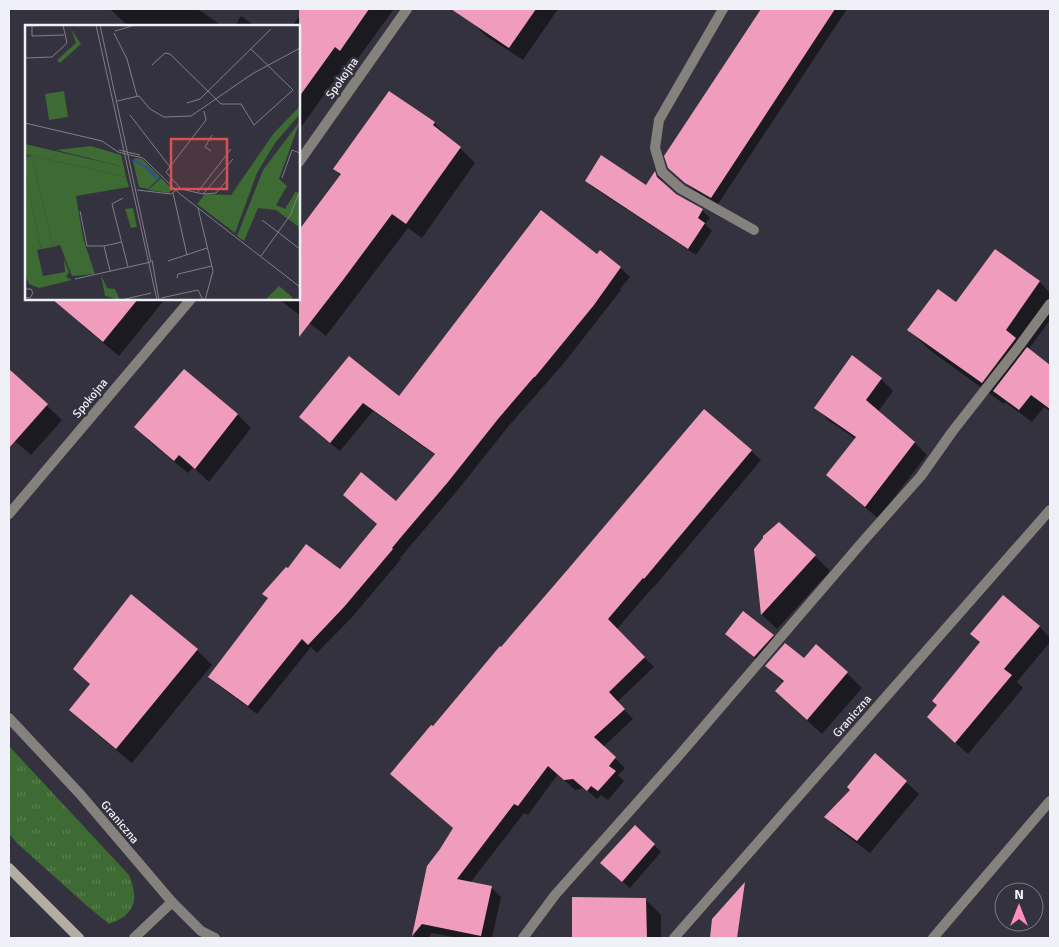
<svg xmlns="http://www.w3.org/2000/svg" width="1059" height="947" font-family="Signika,sans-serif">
<defs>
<pattern id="grass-tufts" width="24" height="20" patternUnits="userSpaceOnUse" patternTransform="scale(1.25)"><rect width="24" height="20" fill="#3e6a33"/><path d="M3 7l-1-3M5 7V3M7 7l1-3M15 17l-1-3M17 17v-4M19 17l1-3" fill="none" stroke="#5a8051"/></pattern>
</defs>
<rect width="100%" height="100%" fill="#33323e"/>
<path fill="url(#grass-tufts)" d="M9 746 129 875C139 900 136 914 109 924L86 905 19 845 9 834Z"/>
<g fill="#0007">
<path d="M110 9H198L222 26H128Z"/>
<path d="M305 9H394L354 64 349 60 299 130V26H292Z"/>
<path d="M483 9H558L523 60 486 36 473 23Z"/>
<path d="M762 9H847L718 204 694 190 677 175 666 156Z"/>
<path d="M241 16 255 26H235Z"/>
<path d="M389 92 434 123 449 138V139L460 148 475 163 422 238 408 228 326 336 279 299H299V236L314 216 341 175 335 169Z"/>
<path d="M655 173 662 180 664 185 676 195 702 210 710 218 705 224 712 231 696 255 594 188 586 181 646 186Z"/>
<path d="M995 251 1040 282 1050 293V320L1028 350 1050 367V411L1044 407 1032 422 1005 402 1004 404 931 351 909 330 957 304Z"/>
<path d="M601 252 621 268 630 277 620 289 621 290 564 363 507 428 457 491 411 545 400 558 401 559 353 616 317 653 311 647 257 714 219 686 210 677 340 571 378 525 345 495 396 503 435 455 373 411 340 451 309 426 300 417 350 357 400 398 598 256Z"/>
<path d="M80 299H165L119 356 84 327 70 312Z"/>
<path d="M10 371 62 420 31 455 9 436Z"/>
<path d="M184 371 238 415 251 428 209 482 193 467 188 473 149 441 136 427Z"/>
<path d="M881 379 893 391 878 412 915 443 927 455 878 518 840 487 827 475 856 439 828 420 816 407Z"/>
<path d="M704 411 751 451 761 460 654 587H653L616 630 654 667 617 702 633 719 603 747 625 768 618 775 624 781 608 800 601 795 597 799 584 788 575 790 558 774 528 815 524 813 470 883 491 887 501 897 492 938H459L432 933 428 938H416L414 936 428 867 454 829 433 728Z"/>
<path d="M779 523 815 556 830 571 777 629 762 615 755 550Z"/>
<path d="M131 596 197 650 212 665 132 763 86 725 71 710 91 685Z"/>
<path d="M1003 597 1040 627 1050 638V642L1017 682 1023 688 968 754 941 730 938 705 981 643 972 634Z"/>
<path d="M726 634 773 636 780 643 762 664 734 641Z"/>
<path d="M816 646 847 673 862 688 822 734 791 706 776 691 784 683 767 666 804 660Z"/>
<path d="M875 755 906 782 919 794 870 853 838 829 826 817 852 790Z"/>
<path d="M654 845 661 852 630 888 609 870Z"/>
<path d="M573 898 646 900 661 915V938H573Z"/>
</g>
<g fill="#f09cbc">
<path d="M299 9H369L340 51 335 47 299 97Z"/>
<path d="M451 9H536L509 48Z"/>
<path d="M761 9H835L711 198 685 183 668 168 664 156Z"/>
<path d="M389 91 435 122 433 125 461 147 406 224 392 214 343 280 299 337V230L341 174 333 169Z"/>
<path d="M601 155 646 185 655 171 657 177 676 194 703 209 698 218 705 223 688 249 585 181Z"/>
<path d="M541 210 597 254 600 250 621 267 594 305 535 377H534L498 419 448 482 402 536 392 548 393 549 344 607 308 645 302 639 248 706 208 677 268 598 262 594 286 567 288 568 306 544 340 569 377 524 343 495 361 472 396 501 435 454 363 403 330 443 299 417 349 356 399 396Z"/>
<path d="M995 249 1040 281 1006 330 1016 338 982 383 907 330 938 289 956 302Z"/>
<path d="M52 299H138L103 342Z"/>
<path d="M1027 347 1050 365V409L1031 395 1019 410 993 391Z"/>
<path d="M852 355 882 378 866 400 915 442 865 507 826 475 856 437 814 408Z"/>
<path d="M9 369 48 404 9 448Z"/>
<path d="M184 369 238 414 195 469 179 455 174 461 134 427Z"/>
<path d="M704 409 752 450 644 579 643 578 608 619 645 657 609 692 625 709 594 737 616 757 609 766 616 771 598 791 591 786 587 791 573 779 564 780 548 766 518 806 514 804 457 879 492 886 481 936 422 924 412 936 427 866 440 849 453 828 390 774 431 725 433 726 500 646 501 647 569 568Z"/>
<path d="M779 522 816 555 761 615 754 549 763 538V536Z"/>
<path d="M131 594 198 649 116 749 69 710 90 684 73 669Z"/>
<path d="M1003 595 1040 626 1004 669 1012 675 955 743 927 717 937 705 932 701 980 642 970 634Z"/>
<path d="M743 611 774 635 754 657 725 634Z"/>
<path d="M785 643 804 658 816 644 848 672 807 720 775 691 784 681 765 666Z"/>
<path d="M875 753 907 781 857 841 824 817 850 790 847 787Z"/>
<path d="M635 825 655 844 622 882 600 863Z"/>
<path d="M745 882 737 938H710L712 919Z"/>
<path d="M572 897 646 898 647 938H572Z"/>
</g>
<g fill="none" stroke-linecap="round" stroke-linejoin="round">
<g stroke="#85817c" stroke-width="10">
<path d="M723 9 659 120 655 148 662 172 681 189 754 230"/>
<path d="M299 162 407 9"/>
<path d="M9 514 191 299"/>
<path d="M9 718 80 794 172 902 201 931 215 938"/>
<path d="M134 938 172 902"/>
<path d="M523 938 555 895 676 759 865 539 921 476 952 432 1020 345 1050 304"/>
<path d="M674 938 1050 510"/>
<path d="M933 938 1050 801"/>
</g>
<path stroke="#b4ada4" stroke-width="10" d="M9 868 79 938"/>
</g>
<g text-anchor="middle" stroke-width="5" stroke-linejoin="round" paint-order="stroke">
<g font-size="12" fill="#f0f0f8" stroke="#33323e">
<text transform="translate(342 78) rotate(-55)" y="4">Spokojna</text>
<text transform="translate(90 398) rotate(-50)" y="4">Spokojna</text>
<text transform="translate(852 716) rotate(-49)" y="4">Graniczna</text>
<text transform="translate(120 822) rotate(50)" y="4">Graniczna</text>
</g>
</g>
<g transform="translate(25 25)">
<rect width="275" height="275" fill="#33323e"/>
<path d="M46 4 56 19 35 38 32 35 51 18ZM275 81V89L250 118 232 148 210 208 172 179 180 169 206 170 249 108ZM275 96 254 154 262 161 251 180 260 184 271 166 275 171V203L251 185 233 183 219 216 212 211 238 145ZM0 119 99 142 101 152 0 129ZM0 131 7 132 28 222 16 224 0 147ZM111 133 117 134 135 152 123 164 114 162 108 136ZM136 153 147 164 144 168 123 165ZM76 250 82 263 90 264 95 275 80 271ZM254 261 267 272V275H240Z" fill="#3e6a33"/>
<path d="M66 121 96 130 99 142 31 125ZM0 129 101 152 104 162 51 171 58 213 70 249 47 251 35 220 28 222 7 132ZM0 147 16 224 12 225 18 251 40 247 39 234 44 247 41 252 47 255 14 263 4 259 0 250ZM108 183 112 202 106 203 100 184Z" fill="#3e6a33"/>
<path d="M39 66 43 92 24 95 20 69Z" fill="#3e6a33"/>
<path fill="none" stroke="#35508f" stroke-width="2.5" d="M108 135 121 142 133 154"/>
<path fill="none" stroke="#7f7e88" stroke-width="1" d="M7 0V11L39 10M71 0 132 275M75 0 126 237M0 1 34 0M90 6 110 0M89 8 102 34 112 71M0 28 1 33 27 32 42 18 38 0M127 40 140 28 145 29 196 79H216L229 100 268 65 226 24M92 76 114 71 125 84 139 92 166 91 227 49 275 23M162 78 175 74 246 4M179 86 181 95 141 147 156 164 178 169 191 168 203 154M105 90 145 142M0 98 77 116 93 127 118 133 155 169 275 262M94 125 115 130M186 126 180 122 187 110M257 153 267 125 275 128M112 165 146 169 155 162M148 168 162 230M172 168 206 124M178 169 208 134M98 173 87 179 103 242M173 183 188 246 180 275M55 186 62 221H79M237 195 275 224M236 231 266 189 275 165M127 235 134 275M143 236 182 223M85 246 79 221 97 217M152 253 153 249 187 241M50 254 126 237M0 264H6L8 268 5 273 0 272M136 273 173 265 178 275M96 275 126 268"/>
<path fill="#db5052" fill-opacity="0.15" stroke="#db5052" stroke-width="2.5" d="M146 114H202V164H146Z"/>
<rect width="275" height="275" fill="none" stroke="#f0f0f8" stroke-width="2.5"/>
</g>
<rect width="1059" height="947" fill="none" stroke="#f0f0f8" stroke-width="20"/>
<g transform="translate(1019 907)"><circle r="24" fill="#33323e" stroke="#7f7e88"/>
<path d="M0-4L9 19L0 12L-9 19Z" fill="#fe8ebd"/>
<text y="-8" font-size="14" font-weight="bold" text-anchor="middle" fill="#f0f0f8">N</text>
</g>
</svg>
